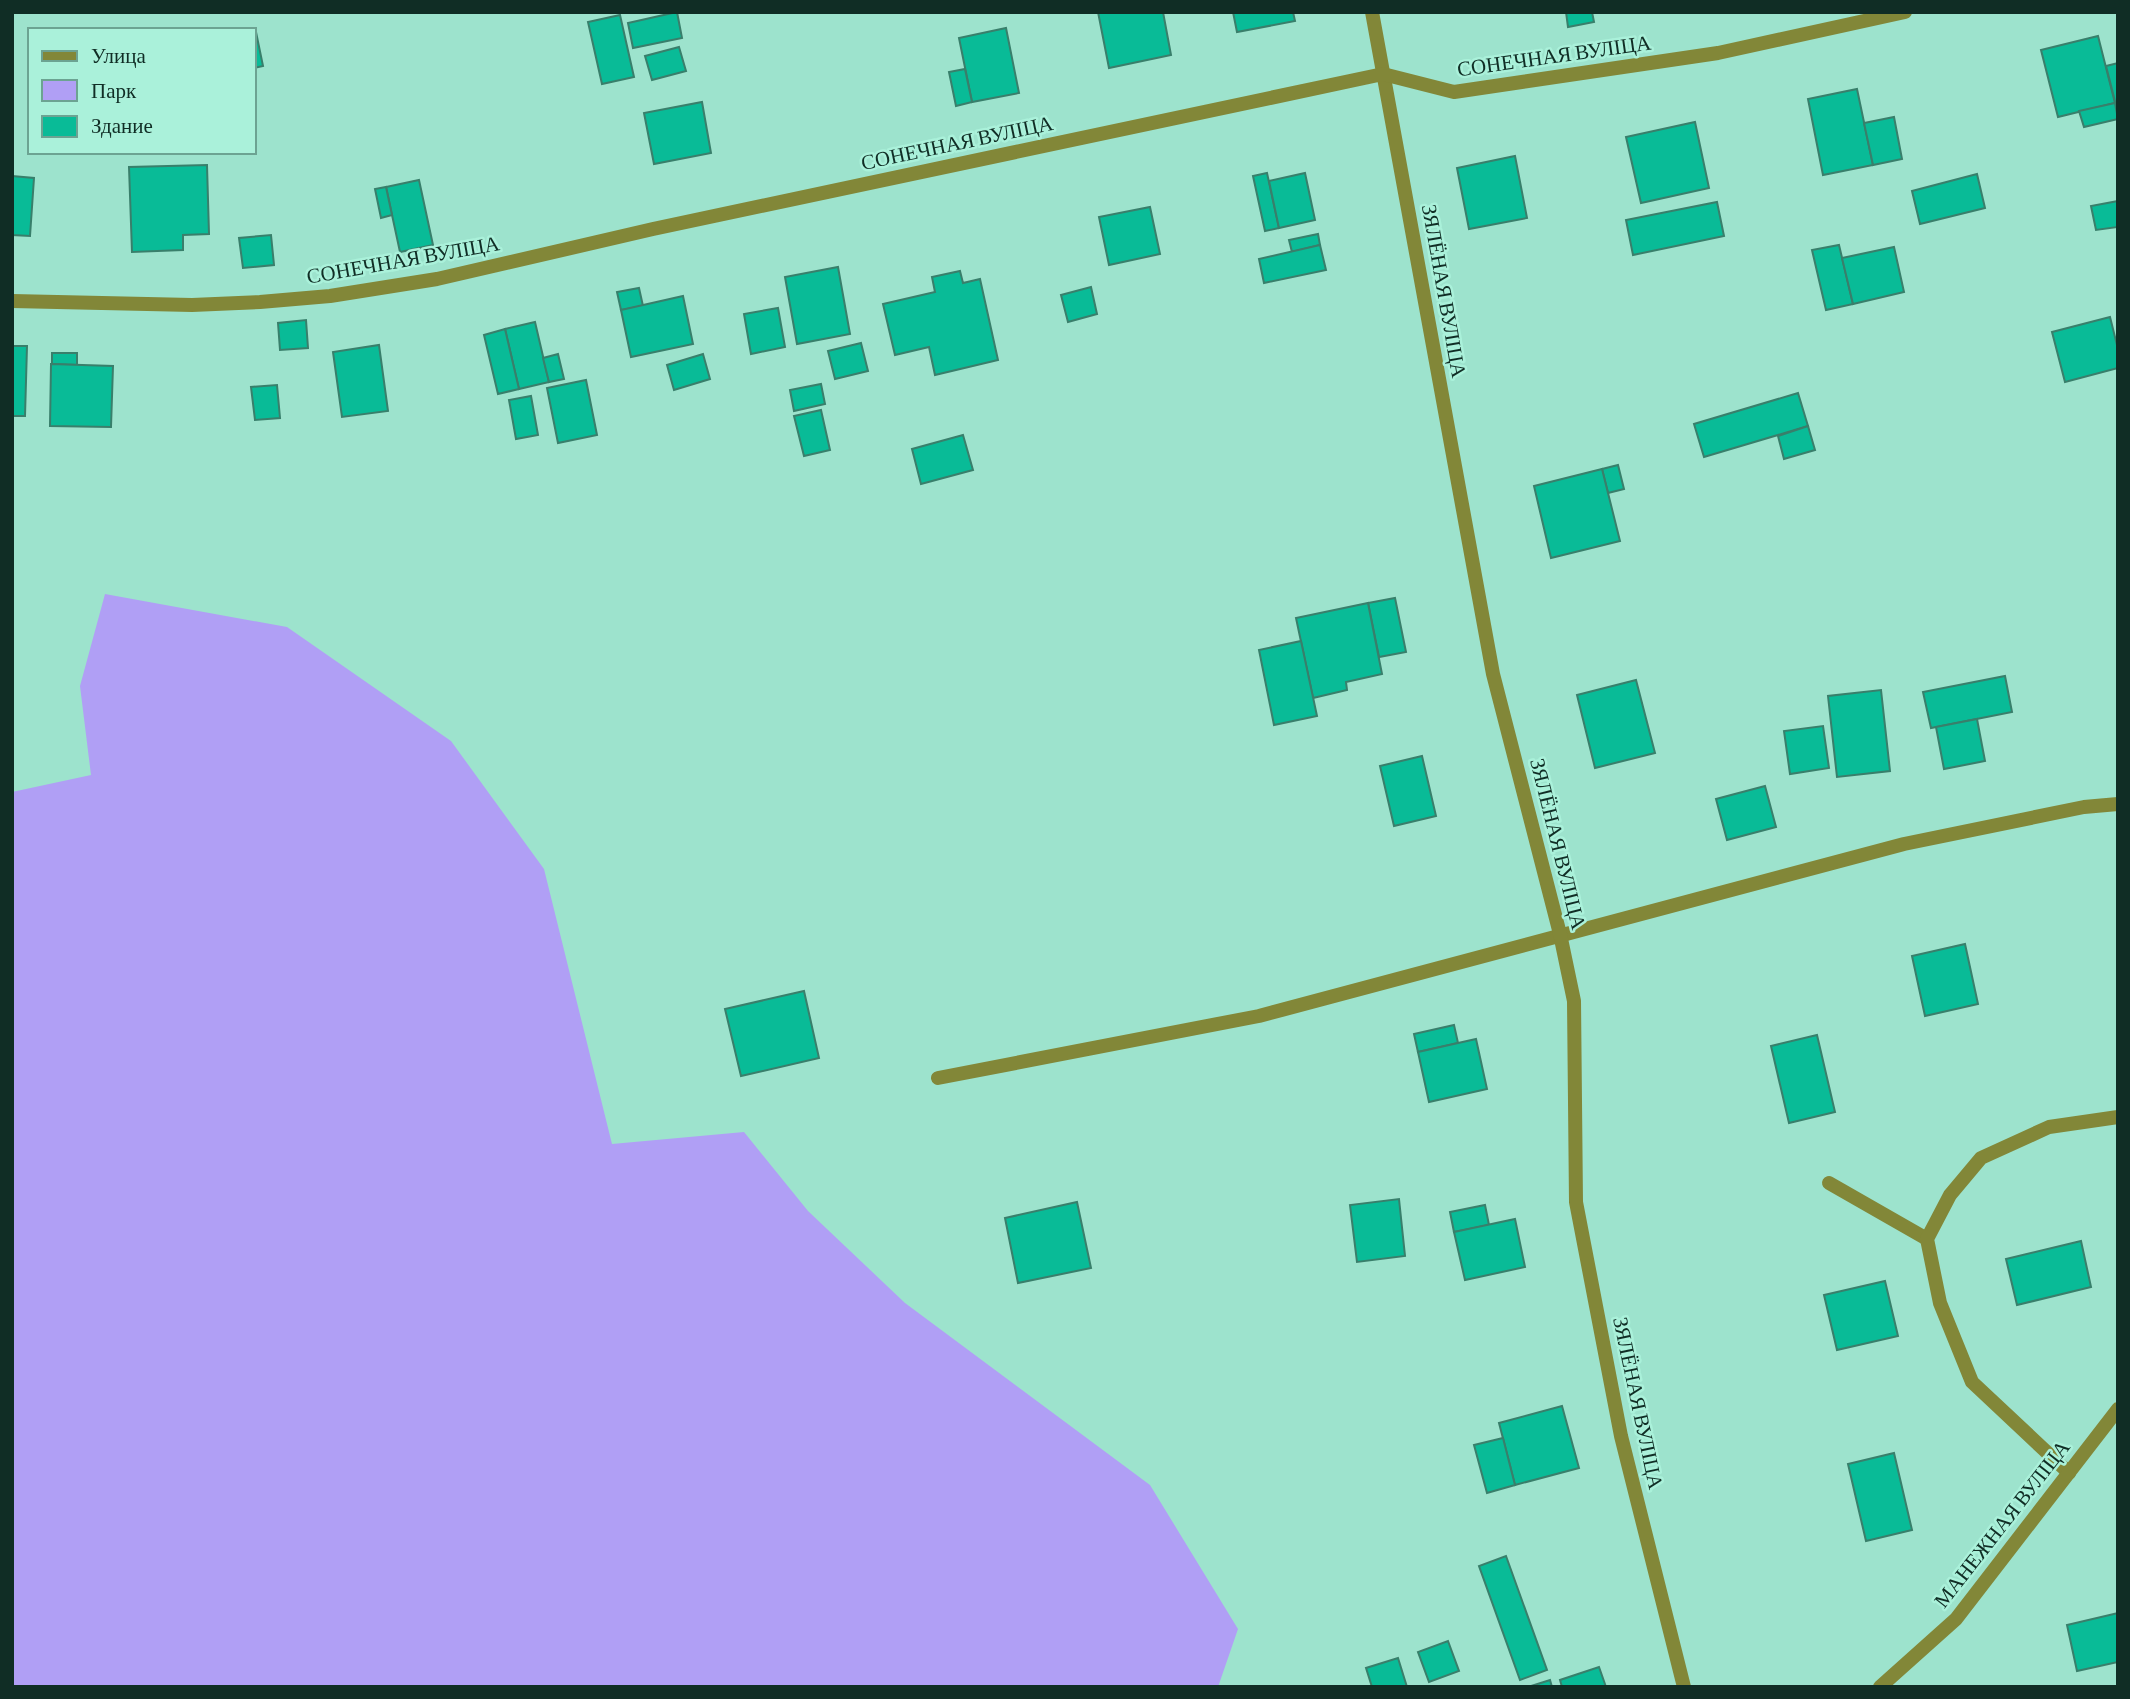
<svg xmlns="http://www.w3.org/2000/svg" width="2130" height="1699" font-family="'Crimson Pro',serif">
<rect width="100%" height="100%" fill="#9de3cd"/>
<path fill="#b09ff5" d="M105 594 287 627 451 741 544 869 612 1144 744 1132 808 1211 905 1303 1150 1485 1238 1629 1218 1687H12V792L91 775 80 686Z"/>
<g fill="#09bb97" stroke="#397f6b" stroke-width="2">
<path d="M677 12 682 38 633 48 628 23Z"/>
<path d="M1098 12H1163L1171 55 1109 68Z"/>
<path d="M1233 12H1293L1295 21 1237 32Z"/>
<path d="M1566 12H1592L1594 22 1568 27Z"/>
<path d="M620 15 634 77 602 84 588 22Z"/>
<path d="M1006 28 1019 93 972 102 959 38Z"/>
<path d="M254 32H256L263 66 254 68Z"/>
<path d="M2098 36 2115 103 2058 117 2041 50Z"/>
<path d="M679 47 686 71 652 80 645 56Z"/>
<path d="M2118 63V113L2106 66Z"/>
<path d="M965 69 972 102 956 106 949 72Z"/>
<path d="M1857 89 1873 165 1823 175 1808 99Z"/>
<path d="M702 102 711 153 654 164 644 113Z"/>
<path d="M2115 103 2118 119 2084 127 2079 111Z"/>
<path d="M1894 117 1902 159 1873 165 1864 123Z"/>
<path d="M1695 122 1709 188 1641 203 1626 137Z"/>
<path d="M1515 156 1527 218 1469 229 1457 168Z"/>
<path d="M207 165 209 234 183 235V250L132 252 129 167Z"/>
<path d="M1267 173 1279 228 1265 231 1253 176Z"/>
<path d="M1305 173 1315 220 1279 228 1269 181Z"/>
<path d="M1977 174 1985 208 1920 224 1912 191Z"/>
<path d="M12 176 34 178 30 236 12 235Z"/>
<path d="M419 180 433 245 400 252 386 187Z"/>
<path d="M386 187 392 215 381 218 375 189Z"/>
<path d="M2118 201V227L2096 230 2091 206Z"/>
<path d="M1717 202 1724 236 1633 255 1626 220Z"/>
<path d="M1150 207 1160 254 1109 265 1099 217Z"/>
<path d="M1318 234 1320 245 1292 252 1289 240Z"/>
<path d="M271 235 274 265 243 268 239 238Z"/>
<path d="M1320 245 1326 270 1264 283 1259 259Z"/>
<path d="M1839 245 1853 304 1826 310 1812 250Z"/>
<path d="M1894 247 1904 292 1853 304 1842 258Z"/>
<path d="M838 267 850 334 797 344 785 277Z"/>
<path d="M960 271 963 283 980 279 998 360 935 375 929 347 895 355 883 304 935 292 932 277Z"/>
<path d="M1091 287 1097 314 1068 322 1061 295Z"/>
<path d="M639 288 643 306 621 310 617 292Z"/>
<path d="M683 296 693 344 631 357 621 310Z"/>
<path d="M778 308 785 347 751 354 744 314Z"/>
<path d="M2110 317 2118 349V368L2065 382 2052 332Z"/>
<path d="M306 320 308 348 280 350 278 323Z"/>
<path d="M535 322 549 382 519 389 505 329Z"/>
<path d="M505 329 519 389 498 394 484 335Z"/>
<path d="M861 343 868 371 835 379 828 351Z"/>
<path d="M379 345 388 411 342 417 333 352Z"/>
<path d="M12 346H27L25 416H12Z"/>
<path d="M52 353H77V365L52 364Z"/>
<path d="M558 354 564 379 549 382 543 358Z"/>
<path d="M703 354 710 379 674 390 667 365Z"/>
<path d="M51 364 113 366 111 427 50 426Z"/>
<path d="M586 380 597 435 558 443 547 388Z"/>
<path d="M821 384 825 404 794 411 790 390Z"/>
<path d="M277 385 280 418 255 420 251 387Z"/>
<path d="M1798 393 1808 426 1704 457 1694 424Z"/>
<path d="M531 396 538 435 516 439 509 400Z"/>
<path d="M821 410 830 450 804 456 794 416Z"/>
<path d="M1808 426 1815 450 1784 459 1778 436Z"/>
<path d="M963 435 973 470 921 484 912 449Z"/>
<path d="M1618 465 1624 489 1608 493 1602 469Z"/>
<path d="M1602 469 1620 541 1551 558 1534 486Z"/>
<path d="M1395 598 1406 652 1379 657 1368 603Z"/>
<path d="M1368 603 1382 674 1346 682 1347 690 1313 698 1296 618Z"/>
<path d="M1301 641 1317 716 1274 725 1259 650Z"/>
<path d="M2005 676 2012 712 1931 728 1923 692Z"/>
<path d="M1636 680 1655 753 1595 768 1577 695Z"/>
<path d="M1881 690 1890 771 1837 777 1828 696Z"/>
<path d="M1977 719 1985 761 1944 769 1936 727Z"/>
<path d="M1823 726 1829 768 1790 774 1784 731Z"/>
<path d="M1422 756 1436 816 1394 826 1380 766Z"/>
<path d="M1765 786 1776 827 1727 840 1716 799Z"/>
<path d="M1965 944 1978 1004 1925 1016 1912 956Z"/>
<path d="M804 991 819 1058 741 1076 725 1009Z"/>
<path d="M1454 1025 1458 1043 1418 1052 1414 1034Z"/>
<path d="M1817 1035 1835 1112 1789 1123 1771 1046Z"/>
<path d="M1476 1039 1487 1089 1429 1102 1418 1052Z"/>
<path d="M1399 1199 1405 1256 1357 1262 1350 1205Z"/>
<path d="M1077 1202 1091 1268 1018 1283 1005 1218Z"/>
<path d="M1485 1205 1489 1225 1454 1232 1450 1212Z"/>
<path d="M1515 1219 1525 1267 1465 1280 1454 1232Z"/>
<path d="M2081 1241 2091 1287 2017 1305 2006 1259Z"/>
<path d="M1885 1281 1898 1336 1837 1350 1824 1295Z"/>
<path d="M1562 1406 1579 1468 1515 1485 1499 1423Z"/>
<path d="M1503 1438 1515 1485 1487 1493 1474 1445Z"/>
<path d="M1894 1453 1912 1530 1866 1541 1848 1464Z"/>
<path d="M1506 1556 1547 1670 1520 1680 1479 1566Z"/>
<path d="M2118 1613V1662L2077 1671 2067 1625Z"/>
<path d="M1448 1641 1459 1671 1429 1682 1418 1652Z"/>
<path d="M1398 1658 1407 1687H1372L1366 1668Z"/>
<path d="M1599 1667 1606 1687H1562L1560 1680Z"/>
<path d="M1550 1680 1552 1687H1528Z"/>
</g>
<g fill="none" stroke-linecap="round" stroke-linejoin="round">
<g stroke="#828738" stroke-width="14">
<path d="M938 1078 1259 1016 1904 844 2084 807 2118 804"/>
<path d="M1829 1183 1927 1239"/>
<path d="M2069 1473 1972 1382 1940 1303 1927 1239 1950 1195 1981 1158 2049 1127 2118 1117"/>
</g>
<g stroke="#828738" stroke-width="14">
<path d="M1372 12 1493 674 1560 934 1574 1001 1576 1202 1621 1436 1684 1687"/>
<path d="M12 301 192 305 260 302 330 296 437 279 653 229 1383 74 1454 92 1718 53 1905 12"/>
<path d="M1880 1687 1956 1619 2118 1409"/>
</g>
</g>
<g text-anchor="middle" stroke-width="5" stroke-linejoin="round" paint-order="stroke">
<g font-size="21" fill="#102d25" stroke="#aaf1da">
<text transform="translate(1554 56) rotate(-8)" y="7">СОНЕЧНАЯ ВУЛІЦА</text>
<text transform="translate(957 143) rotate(-12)" y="7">СОНЕЧНАЯ ВУЛІЦА</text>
<text transform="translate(403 260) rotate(-10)" y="7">СОНЕЧНАЯ ВУЛІЦА</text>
<text transform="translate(1444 291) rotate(80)" y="7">ЗЯЛЁНАЯ ВУЛІЦА</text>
<text transform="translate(1558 844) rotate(76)" y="7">ЗЯЛЁНАЯ ВУЛІЦА</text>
<text transform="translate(1638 1403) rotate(78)" y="7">ЗЯЛЁНАЯ ВУЛІЦА</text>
<text transform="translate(2002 1524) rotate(-52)" y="7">МАНЕЖНАЯ ВУЛІЦА</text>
</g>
</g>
<rect width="2130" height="1699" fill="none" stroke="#102d25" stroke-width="28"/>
<rect x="28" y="28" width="228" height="126" fill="#aaf1da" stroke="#6ca392" stroke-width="2"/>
<rect x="42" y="51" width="35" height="10" fill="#828738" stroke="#6ca392" stroke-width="2"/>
<text x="91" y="63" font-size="21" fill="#102d25">Улица</text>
<rect x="42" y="80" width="35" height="21" fill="#b09ff5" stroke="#6ca392" stroke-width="2"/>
<text x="91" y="98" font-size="21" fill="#102d25">Парк</text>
<rect x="42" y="116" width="35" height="21" fill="#09bb97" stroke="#6ca392" stroke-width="2"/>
<text x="91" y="133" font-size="21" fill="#102d25">Здание</text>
</svg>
